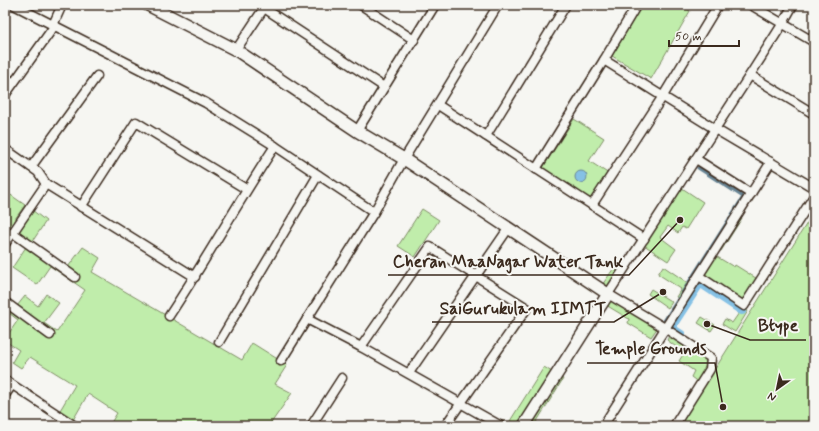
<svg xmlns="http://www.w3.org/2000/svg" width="819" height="431" font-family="Mynerve,sans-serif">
<rect width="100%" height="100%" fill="#f6f6f2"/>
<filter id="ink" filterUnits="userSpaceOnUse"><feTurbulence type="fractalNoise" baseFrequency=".025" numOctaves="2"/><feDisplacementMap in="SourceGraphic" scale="8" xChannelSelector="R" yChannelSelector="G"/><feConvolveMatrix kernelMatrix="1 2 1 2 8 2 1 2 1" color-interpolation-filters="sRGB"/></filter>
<g filter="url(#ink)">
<g fill="#c0edab" stroke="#7e8c64">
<path d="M642 5H680L690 11 651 79 612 56Z"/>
<path d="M574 119 604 138 589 161 609 174 592 201 542 169Z"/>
<path d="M682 188 703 202 686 229 682 227 678 233 668 226 660 237 676 249 668 261 644 245 667 204 671 206Z"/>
<path d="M5 191 25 205 5 233Z"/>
<path d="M422 209 439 220 415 257 398 246Z"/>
<path d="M32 210 46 221 32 242 68 267 83 247 100 258 92 272 242 360 252 343 287 365 275 384 292 393 269 426H109L117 413 88 394 73 420 59 412 75 385 30 357 21 368 12 362 19 350 5 341V339L18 320 5 310V297L17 306 25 296 38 306 46 294 59 303 44 323 57 332 85 290 50 266 37 285 12 268 26 247 13 237Z"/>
<path d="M814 212V426H679Z"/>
<path d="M739 216 742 218 721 251 718 249Z"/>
<path d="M714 255 734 267 735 265 759 280 745 303 701 274Z"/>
<path d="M663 266 691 285 681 300 676 297 681 289 658 274Z"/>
<path d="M614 268 620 272 609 289 602 285Z"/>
<path d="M651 289 672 302 668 308 648 294Z"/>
<path d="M610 298 658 327 651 337 628 323 629 319 606 305Z"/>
<path d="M734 302 748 311 735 332 722 324 725 319 732 323 739 313 730 307Z"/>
<path d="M702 317 715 325 711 331 698 323Z"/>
<path d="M670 334 709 359 708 369 699 383 691 377 694 371 679 361 684 353 667 340Z"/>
<path d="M544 367 563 379 534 426H519L510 421Z"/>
</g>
<circle fill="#85c1e5" stroke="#678595" cx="581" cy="177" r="6"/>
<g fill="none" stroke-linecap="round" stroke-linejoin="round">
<path stroke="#678595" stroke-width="3" d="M662 324 743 197 698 168"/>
<path stroke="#85c1e5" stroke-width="10" d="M681 335 670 328 700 282 742 310"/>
<g stroke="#3b2a1e" stroke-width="11">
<g id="street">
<path d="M14 5 53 25"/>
<path d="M62 5 53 25 206 103 275 146 374 212"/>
<path d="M361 5 414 40"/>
<path d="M751 5 814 42"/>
<path d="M264 8 384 87"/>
<path d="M236 50 266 5"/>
<path d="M604 60 635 8 630 5"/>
<path d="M750 75 814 114"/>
<path d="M5 77 13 83"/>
<path d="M5 95 55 25"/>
<path d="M438 105 644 239"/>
<path d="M357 131 435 5"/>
<path d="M486 136 566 5"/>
<path d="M5 149 38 172 46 184 5 244"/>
<path d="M696 159 751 194"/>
<path d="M31 167 97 76"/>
<path d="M536 169 604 60 715 129 814 188"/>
<path d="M46 184 195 277"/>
<path d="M592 205 663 96 718 5"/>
<path d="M81 207 136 122 246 189"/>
<path d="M13 233 75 277"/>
<path d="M699 276 744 306 814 196"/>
<path d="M5 302 50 335"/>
<path d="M169 316C206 260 238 202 275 146"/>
<path d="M307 319 374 212 404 159 498 5"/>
<path d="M219 342 318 175"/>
<path d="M361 347 430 247 527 308 445 426"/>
<path d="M281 361 307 319 361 347 501 426"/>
<path d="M409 373 508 229"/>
<path d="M5 380 75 426"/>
<path d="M5 395 12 385"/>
<path d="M311 426 342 378"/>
<path d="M603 426 771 162"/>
<path d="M674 426 710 369 711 358 663 327 608 294 750 75 783 23 793 5"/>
</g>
</g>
<g stroke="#3b2a1e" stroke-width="14">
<path id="secondary" d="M148 5 236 50 357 131 404 159 608 294 525 424V426"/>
</g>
<use href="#street" stroke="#f6f6f2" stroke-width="8"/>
<use href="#secondary" stroke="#f6f6f2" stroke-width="11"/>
</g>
</g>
<path fill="none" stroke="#3b2a1e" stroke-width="1.5" d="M680 220L629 275H388M663 292L614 322H432M707 324L750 340H806M723 407L715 363H587"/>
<g fill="#3b2a1e" stroke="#f6f6f2" stroke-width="1.5">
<circle cx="680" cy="220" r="4"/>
<circle cx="663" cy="292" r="4"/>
<circle cx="707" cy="324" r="4"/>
<circle cx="723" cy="407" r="4"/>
</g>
<g font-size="17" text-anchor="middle" font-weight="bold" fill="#3b2a1e" stroke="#f6f6f2" stroke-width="4" stroke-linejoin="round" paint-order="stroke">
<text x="508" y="267">Cheran MaaNagar Water Tank</text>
<text x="523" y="314">SaiGurukulam IIMTT</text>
<text x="778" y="331">Btype</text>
<text x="651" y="354">Temple Grounds</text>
</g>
<rect width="819" height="431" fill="none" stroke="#f6f6f2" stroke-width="20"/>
<rect x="10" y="10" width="799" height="411" fill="none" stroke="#3b2a1e" stroke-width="1.5" filter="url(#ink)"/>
<g transform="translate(777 389) rotate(213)" stroke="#f6f6f2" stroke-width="3" paint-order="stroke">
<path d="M0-3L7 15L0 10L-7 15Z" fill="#3b2a1e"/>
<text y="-6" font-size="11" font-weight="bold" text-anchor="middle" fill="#3b2a1e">N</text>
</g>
<path d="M669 40v6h70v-6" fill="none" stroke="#3b2a1e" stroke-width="2"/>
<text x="675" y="40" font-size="12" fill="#3b2a1e" stroke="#f6f6f2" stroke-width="3" paint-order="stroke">50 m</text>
</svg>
